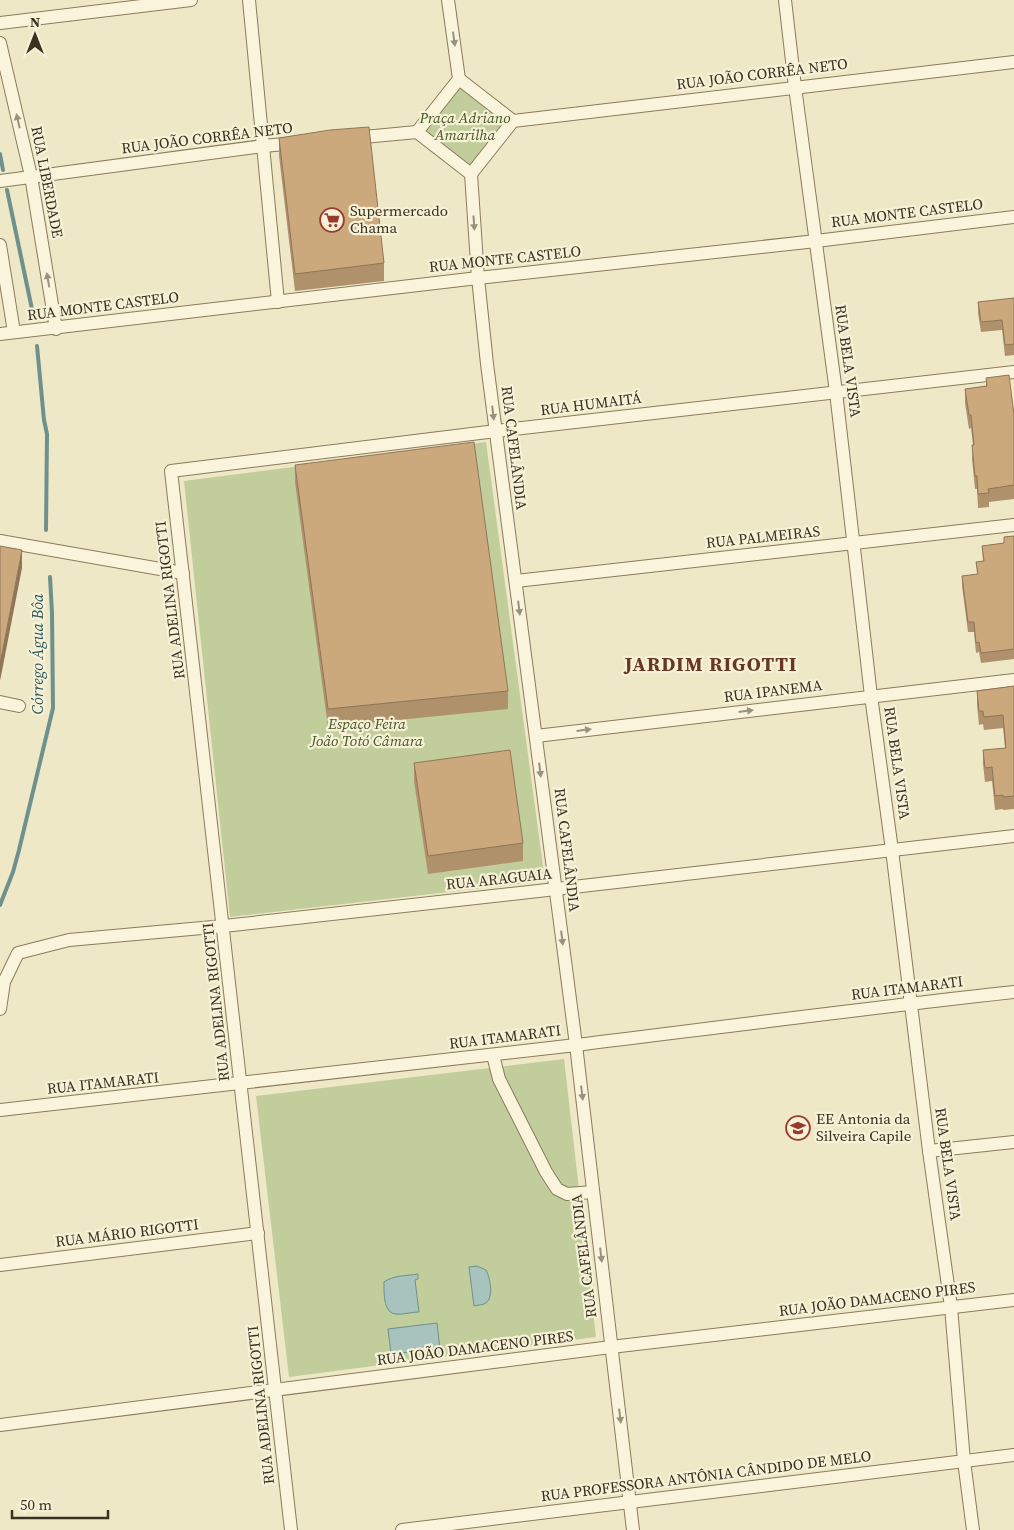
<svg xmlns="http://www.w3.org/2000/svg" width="1014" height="1530" font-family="'Source Serif 4',serif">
<rect width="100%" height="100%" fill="#efe8c7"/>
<g fill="#c1cd9b">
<path d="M460 84 508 121 470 170 422 133Z"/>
<path d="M486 442 545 881 230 917 184 481Z"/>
<path d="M564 1059 596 1337 289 1377 256 1096Z"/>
</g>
<g fill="#a8c2be" stroke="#6f918d">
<path d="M477 1266 486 1270C490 1277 494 1297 486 1303 483 1305 478 1305 474 1306L469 1267Z"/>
<path d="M418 1274V1279L415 1280 419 1312C412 1312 402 1315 395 1314 383 1312 384 1292 384 1282 394 1275 406 1276 418 1274Z"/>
<path d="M437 1323 440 1349 391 1354 388 1329Z"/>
</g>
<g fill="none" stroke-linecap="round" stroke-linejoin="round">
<g stroke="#6f918d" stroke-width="4">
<path d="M0 154 3 170"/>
<path d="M7 190 33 314"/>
<path d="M37 346 44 420 47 434 46 530"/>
<path d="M0 905 13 872 19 850 53 708 52 613 50 577"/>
</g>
<g stroke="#8a7b5c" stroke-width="14">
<g id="minor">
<path d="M249 0 278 302"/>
<path d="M448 0 459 79"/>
<path d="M785 0 795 87 836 392 871 696 892 850 929 1151 951 1307 964 1461 973 1530"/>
<path d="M0 23 191 0"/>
<path d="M0 43 31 176 56 329"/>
<path d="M459 79 513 121 471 174 417 132Z"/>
<path d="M513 121 1014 62"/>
<path d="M353 138 417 132"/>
<path d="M471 174 478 278 487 364 576 1045 633 1530"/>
<path d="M0 181 263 146 296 143"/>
<path d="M0 245 14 332"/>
<path d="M0 334 478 278 816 241 1014 217"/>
<path d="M0 541 183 573"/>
<path d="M516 581 1014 525"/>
<path d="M0 702 19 706"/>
<path d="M536 736 1014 680"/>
<path d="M0 1009 4 982 18 953 69 940 224 926 556 889 1014 836"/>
<path d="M493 1055 499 1079 546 1172 557 1189 567 1194 593 1192"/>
<path d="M0 1110C192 1090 384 1068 576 1045 722 1027 868 1008 1014 992"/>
<path d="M929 1151 1014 1142"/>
<path d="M0 1265 258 1233"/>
<path d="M0 1425 611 1347 1014 1300"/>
<path d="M291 1530 171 471 496 431 1014 372"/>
<path d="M402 1530 1014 1455"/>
</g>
</g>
<use href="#minor" stroke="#f9f4db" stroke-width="12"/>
</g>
<g fill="#af916c">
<path d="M279 138 384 263V281L295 291 279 156Z"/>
<path d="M1014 298V355L1005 356 1002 330 981 332 978 313V302Z"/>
<path d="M986 378 1014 415V499L989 502V507L978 508 977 489H975L972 459 973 445 971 428 969 429 965 403V389L986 386Z"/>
<path d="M295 465 508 691V709L328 727 295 482Z"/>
<path d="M1014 536V659L981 663 979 652 976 653 974 632H968L962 586V576L977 574 976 562 983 561 982 546 1004 543V537Z"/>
<path d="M1014 686V809L1003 810V809L995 810 992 781 985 782 983 764V750L1005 748 1003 728 984 730 983 724 979 725 977 705V691Z"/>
<path d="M414 763 523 843V861L428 874 414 781Z"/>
</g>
<path fill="#8f7658" d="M22 550V568L0 681V664Z"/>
<g fill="#cca97d" stroke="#8f7658">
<path d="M369 127 384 263 295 274 279 138 330 130Z"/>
<path d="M1014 298V344L1005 345 1002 320 981 322 978 302Z"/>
<path d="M1009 375 1014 415V485L988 489 989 493 978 494 977 476H975L972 445H974L971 415H969L965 389 987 386 986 378Z"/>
<path d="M474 442 508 691 328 709 295 465Z"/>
<path d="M1014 536V649L981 653 979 642 976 643 974 622H968L962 576 978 574 976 562 984 561 982 546 1004 543V537Z"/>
<path d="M0 546 22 550 0 664Z"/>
<path d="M1014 686V796L1003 797V795L995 796 992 767 985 768 983 750 1006 748 1003 715 984 717 983 711H979L977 691Z"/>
<path d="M510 750 523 843 428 856 414 763Z"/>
</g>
<defs><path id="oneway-solid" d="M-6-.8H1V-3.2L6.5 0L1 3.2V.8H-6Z" transform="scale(1.25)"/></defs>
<g fill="#9a927e">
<use href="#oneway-solid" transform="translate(454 39) rotate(82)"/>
<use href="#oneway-solid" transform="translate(18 121) rotate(-103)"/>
<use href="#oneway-solid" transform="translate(474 223) rotate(86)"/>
<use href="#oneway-solid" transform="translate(48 280) rotate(-100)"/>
<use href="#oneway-solid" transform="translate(493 413) rotate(83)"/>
<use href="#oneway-solid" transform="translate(519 608) rotate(83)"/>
<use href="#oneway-solid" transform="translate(746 711) rotate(-7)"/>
<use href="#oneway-solid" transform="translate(584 730) rotate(-7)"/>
<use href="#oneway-solid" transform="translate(540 770) rotate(83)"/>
<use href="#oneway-solid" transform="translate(562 938) rotate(83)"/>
<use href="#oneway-solid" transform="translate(582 1093) rotate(83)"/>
<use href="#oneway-solid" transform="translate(601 1255) rotate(83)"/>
<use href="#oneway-solid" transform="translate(620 1416) rotate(83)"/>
</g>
<defs>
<g id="supermarket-ring" transform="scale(1.25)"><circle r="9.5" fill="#f6f1d7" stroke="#9a3a2c" stroke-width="1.5"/><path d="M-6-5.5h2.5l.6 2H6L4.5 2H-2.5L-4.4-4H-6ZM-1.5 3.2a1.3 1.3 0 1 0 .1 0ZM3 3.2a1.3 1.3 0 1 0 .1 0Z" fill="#9a3a2c"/></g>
<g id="school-ring" transform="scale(1.25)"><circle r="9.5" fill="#f6f1d7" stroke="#9a3a2c" stroke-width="1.5"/><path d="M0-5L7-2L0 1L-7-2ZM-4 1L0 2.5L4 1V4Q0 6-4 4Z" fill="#9a3a2c"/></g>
</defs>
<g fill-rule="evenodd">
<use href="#supermarket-ring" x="332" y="220"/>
<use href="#school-ring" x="798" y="1128"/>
</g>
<g text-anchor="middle" stroke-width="4.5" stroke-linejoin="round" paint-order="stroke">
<g font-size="15" fill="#3b3120" stroke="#f6f1d7">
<text transform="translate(762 74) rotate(-7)" y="5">RUA JOÃO CORRÊA NETO</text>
<text transform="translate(207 138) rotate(-7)" y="5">RUA JOÃO CORRÊA NETO</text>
<text transform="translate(47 182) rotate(79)" y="5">RUA LIBERDADE</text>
<text transform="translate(907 213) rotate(-7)" y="5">RUA MONTE CASTELO</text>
<text transform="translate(505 259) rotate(-6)" y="5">RUA MONTE CASTELO</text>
<text transform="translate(103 306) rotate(-7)" y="5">RUA MONTE CASTELO</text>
<text transform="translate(848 361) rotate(82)" y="5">RUA BELA VISTA</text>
<text transform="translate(591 404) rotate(-7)" y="5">RUA HUMAITÁ</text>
<text transform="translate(514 448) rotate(83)" y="5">RUA CAFELÂNDIA</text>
<text transform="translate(763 537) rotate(-6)" y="5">RUA PALMEIRAS</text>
<text transform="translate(170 600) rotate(-97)" y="5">RUA ADELINA RIGOTTI</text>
<text transform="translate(773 691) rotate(-7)" y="5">RUA IPANEMA</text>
<text transform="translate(897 763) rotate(82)" y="5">RUA BELA VISTA</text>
<text transform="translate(567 850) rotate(83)" y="5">RUA CAFELÂNDIA</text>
<text transform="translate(499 879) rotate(-6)" y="5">RUA ARAGUAIA</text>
<text transform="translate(907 988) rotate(-7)" y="5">RUA ITAMARATI</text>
<text transform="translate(216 1002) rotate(-96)" y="5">RUA ADELINA RIGOTTI</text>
<text transform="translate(505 1037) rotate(-7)" y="5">RUA ITAMARATI</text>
<text transform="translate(103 1083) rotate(-6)" y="5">RUA ITAMARATI</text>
<text transform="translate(948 1164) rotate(82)" y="5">RUA BELA VISTA</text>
<text transform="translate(127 1233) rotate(-7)" y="5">RUA MÁRIO RIGOTTI</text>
<text transform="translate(584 1256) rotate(-97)" y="5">RUA CAFELÂNDIA</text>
<text transform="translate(877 1299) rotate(-7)" y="5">RUA JOÃO DAMACENO PIRES</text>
<text transform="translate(475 1348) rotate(-7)" y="5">RUA JOÃO DAMACENO PIRES</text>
<text transform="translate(261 1405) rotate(-96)" y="5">RUA ADELINA RIGOTTI</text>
<text transform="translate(706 1476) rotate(-7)" y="5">RUA PROFESSORA ANTÔNIA CÂNDIDO DE MELO</text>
</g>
<g font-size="15" font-style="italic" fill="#455727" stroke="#f6f1d7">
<text x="465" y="123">Praça Adriano<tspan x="465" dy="17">Amarilha</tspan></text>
<text x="367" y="729">Espaço Feira<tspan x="367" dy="17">João Totó Câmara</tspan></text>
</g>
<g font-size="15" fill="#3b3120" stroke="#f6f1d7" text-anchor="start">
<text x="350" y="216">Supermercado<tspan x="350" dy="17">Chama</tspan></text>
<text x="816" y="1124">EE Antonia da<tspan x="816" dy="17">Silveira Capile</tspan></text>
</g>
<g font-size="16" font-style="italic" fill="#2f575a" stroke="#f6f1d7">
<text transform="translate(37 654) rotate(-90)" y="6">Córrego Água Bôa</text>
</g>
<g font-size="20" font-weight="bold" letter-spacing="1" fill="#67381f" stroke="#f6f1d7">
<text x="711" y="671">JARDIM RIGOTTI</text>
</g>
</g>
<g transform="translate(35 35)" stroke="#f6f1d7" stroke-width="4" paint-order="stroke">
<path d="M0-4L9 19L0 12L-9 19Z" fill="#3b3120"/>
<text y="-8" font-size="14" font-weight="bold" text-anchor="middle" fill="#3b3120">N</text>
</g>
<path d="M12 1510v8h96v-8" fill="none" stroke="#3b3120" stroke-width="2.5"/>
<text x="20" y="1510" font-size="15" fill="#3b3120" stroke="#f6f1d7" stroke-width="4" paint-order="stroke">50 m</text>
</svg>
